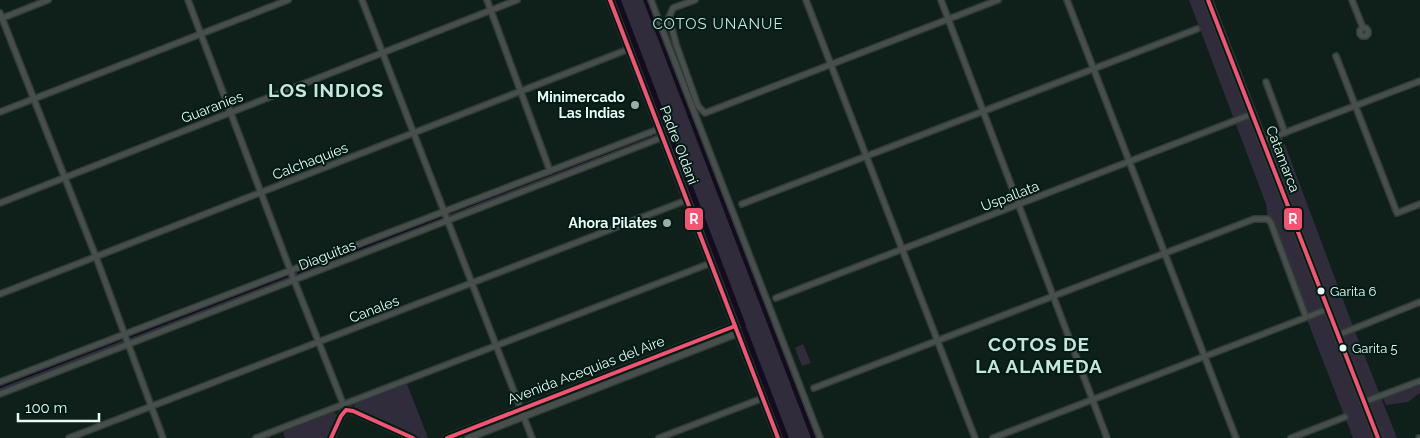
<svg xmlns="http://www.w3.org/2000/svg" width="1420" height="438" font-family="Raleway,sans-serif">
<rect width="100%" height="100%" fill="#0f1f1a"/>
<g fill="#312c3b">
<path d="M610 0H651L820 438H778Z"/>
<path d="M1189 0H1208L1263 141 1281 134 1354 329 1397 438H1353L1268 219 1266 204Z"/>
<path d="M657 132 658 135 656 137 452 216 449 213V212Z"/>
<path d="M442 214 444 216 442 219 298 275 295 273V271Z"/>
<path d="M289 273 291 275 289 279 131 339 128 337V335Z"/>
<path d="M725 333 726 334 530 411 529 409Z"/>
<path d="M121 338 123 340 122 343 0 390V384Z"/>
<path d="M803 344 811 363 802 366 795 348Z"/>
<path d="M407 384 428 438H420L356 410 354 407 355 404Z"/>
<path d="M1420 384V393L1408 402 1386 405 1383 398Z"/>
<path d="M334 412 338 416 328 438H285L283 432Z"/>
</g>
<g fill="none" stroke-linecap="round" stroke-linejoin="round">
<g stroke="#130b1e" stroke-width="2">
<path d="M451 213 656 134"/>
<path d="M298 273 442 217"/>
<path d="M130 337 288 276"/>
<path d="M0 387 121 340"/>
</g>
<g stroke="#130b1e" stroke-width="5.5">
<path d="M618 0 666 125"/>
<path d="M646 0 814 438"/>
<path d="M668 129 743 325"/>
<path d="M744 329 786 438"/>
</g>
<g stroke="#2f3c38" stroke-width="8">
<g id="minor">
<path d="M188 0 294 280 344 406"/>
<path d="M362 0 532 438"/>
<path d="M487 0 550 171"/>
<path d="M651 0 820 438"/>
<path d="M695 0 673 8 669 17 676 44 698 106 705 113 998 0"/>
<path d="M806 0 975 438"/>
<path d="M941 0 1107 438"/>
<path d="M1067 0 1236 438"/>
<path d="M1352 0 1363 28 1360 30V34L1362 36H1366L1368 34V31L1366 28H1363"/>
<path d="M0 13 96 257 163 438"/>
<path d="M0 19 48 0"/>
<path d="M1336 56 1397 213 1420 204"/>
<path d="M1266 82 1285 133"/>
<path d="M0 112 288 0"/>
<path d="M1263 141 1420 81"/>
<path d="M0 203 517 0"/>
<path d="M742 204 1197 29"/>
<path d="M0 294 629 49"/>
<path d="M776 298 1252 114"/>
<path d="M1338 335 1420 302"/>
<path d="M0 382 659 129"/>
<path d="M814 388 1254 219H1268L1271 223 1306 317"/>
<path d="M0 394 663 137"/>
<path d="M1364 402 1420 381"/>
<path d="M69 438 687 200"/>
<path d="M256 438 711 263"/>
<path d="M659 438 763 398"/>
<path d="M993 438 1328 309"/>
<path d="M1291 438 1345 417"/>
<path d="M1419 438H1420"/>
</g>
</g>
<g stroke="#2f3c38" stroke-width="9">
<g id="tertiary">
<path d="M331 438 341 416 346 410 353 411 413 438"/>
<path d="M447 438 735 326"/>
<path d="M468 438 738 333"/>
</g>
</g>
<g stroke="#2f3c38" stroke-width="9">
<path id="secondary" d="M610 0 778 438"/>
</g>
<g stroke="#2f3c38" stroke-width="10">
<path id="primary" d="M1208 0 1378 438"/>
</g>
<use href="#minor" stroke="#484e4c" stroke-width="5"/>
<use href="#tertiary" stroke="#484e4c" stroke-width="6"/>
<use href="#secondary" stroke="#515856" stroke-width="7"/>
<use href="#primary" stroke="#4e5654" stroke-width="8"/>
<g stroke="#011b15" stroke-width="8">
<g id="bus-1">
<path d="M610 0 778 438"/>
<path d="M1208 0 1378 438"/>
<path d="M331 438 341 416 346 410 353 411 413 438"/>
<path d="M447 438 735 326"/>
</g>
</g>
<use href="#bus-1" stroke="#f65372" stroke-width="4"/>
</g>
<g fill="#9dada7" stroke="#011b15" stroke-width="2">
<circle cx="635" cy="105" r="5"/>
<circle cx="667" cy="223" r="5"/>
</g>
<g fill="#e9f9f3" stroke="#011b15" stroke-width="2">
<circle cx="1321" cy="291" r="4.5"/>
<circle cx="1343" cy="348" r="4.5"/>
</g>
<g text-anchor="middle" stroke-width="4" stroke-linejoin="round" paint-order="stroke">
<g font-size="13" fill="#e9f9f3" stroke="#011b15" text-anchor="start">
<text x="1330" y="296">Garita 6</text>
<text x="1352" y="353">Garita 5</text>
</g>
<g font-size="14" font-weight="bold" fill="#e9f9f3" stroke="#011b15" text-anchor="end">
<text x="625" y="102">Minimercado<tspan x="625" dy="16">Las Indias</tspan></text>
<text x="657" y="228">Ahora Pilates</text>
</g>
<g font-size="14" fill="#e9f9f3" stroke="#011b15">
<text transform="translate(212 107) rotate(-21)" y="5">Guaraníes</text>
<text transform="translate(679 145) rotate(69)" y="5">Padre Oldani</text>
<text transform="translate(1283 159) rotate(69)" y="5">Catamarca</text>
<text transform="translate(310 161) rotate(-21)" y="5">Calchaquíes</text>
<text transform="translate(1010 196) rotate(-21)" y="5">Uspallata</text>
<text transform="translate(327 255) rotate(-21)" y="5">Diaguitas</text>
<text transform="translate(374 309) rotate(-21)" y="5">Canales</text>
<text transform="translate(586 370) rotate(-21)" y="5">Avenida Acequias del Aire</text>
</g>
<g font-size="15" letter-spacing="1" fill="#c6e6dc" stroke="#011b15">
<text x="718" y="29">COTOS UNANUE</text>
</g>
<g font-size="19" font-weight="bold" letter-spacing="1" fill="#c6e6dc" stroke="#011b15">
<text x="326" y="97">LOS INDIOS</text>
<text x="1039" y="351">COTOS DE<tspan x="1039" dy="22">LA ALAMEDA</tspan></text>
</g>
</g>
<g stroke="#011b15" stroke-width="2">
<rect x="684" y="207" width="20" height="24" rx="5" fill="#f65372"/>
<rect x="1283" y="207" width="20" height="24" rx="5" fill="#f65372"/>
</g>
<g font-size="14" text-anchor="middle" font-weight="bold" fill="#fff">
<text x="694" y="224">R</text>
<text x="1293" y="224">R</text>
</g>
<path d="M18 413v8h81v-8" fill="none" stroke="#e9f9f3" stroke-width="2.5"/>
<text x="25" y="413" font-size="15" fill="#e9f9f3" stroke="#011b15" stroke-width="4" paint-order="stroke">100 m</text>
</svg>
